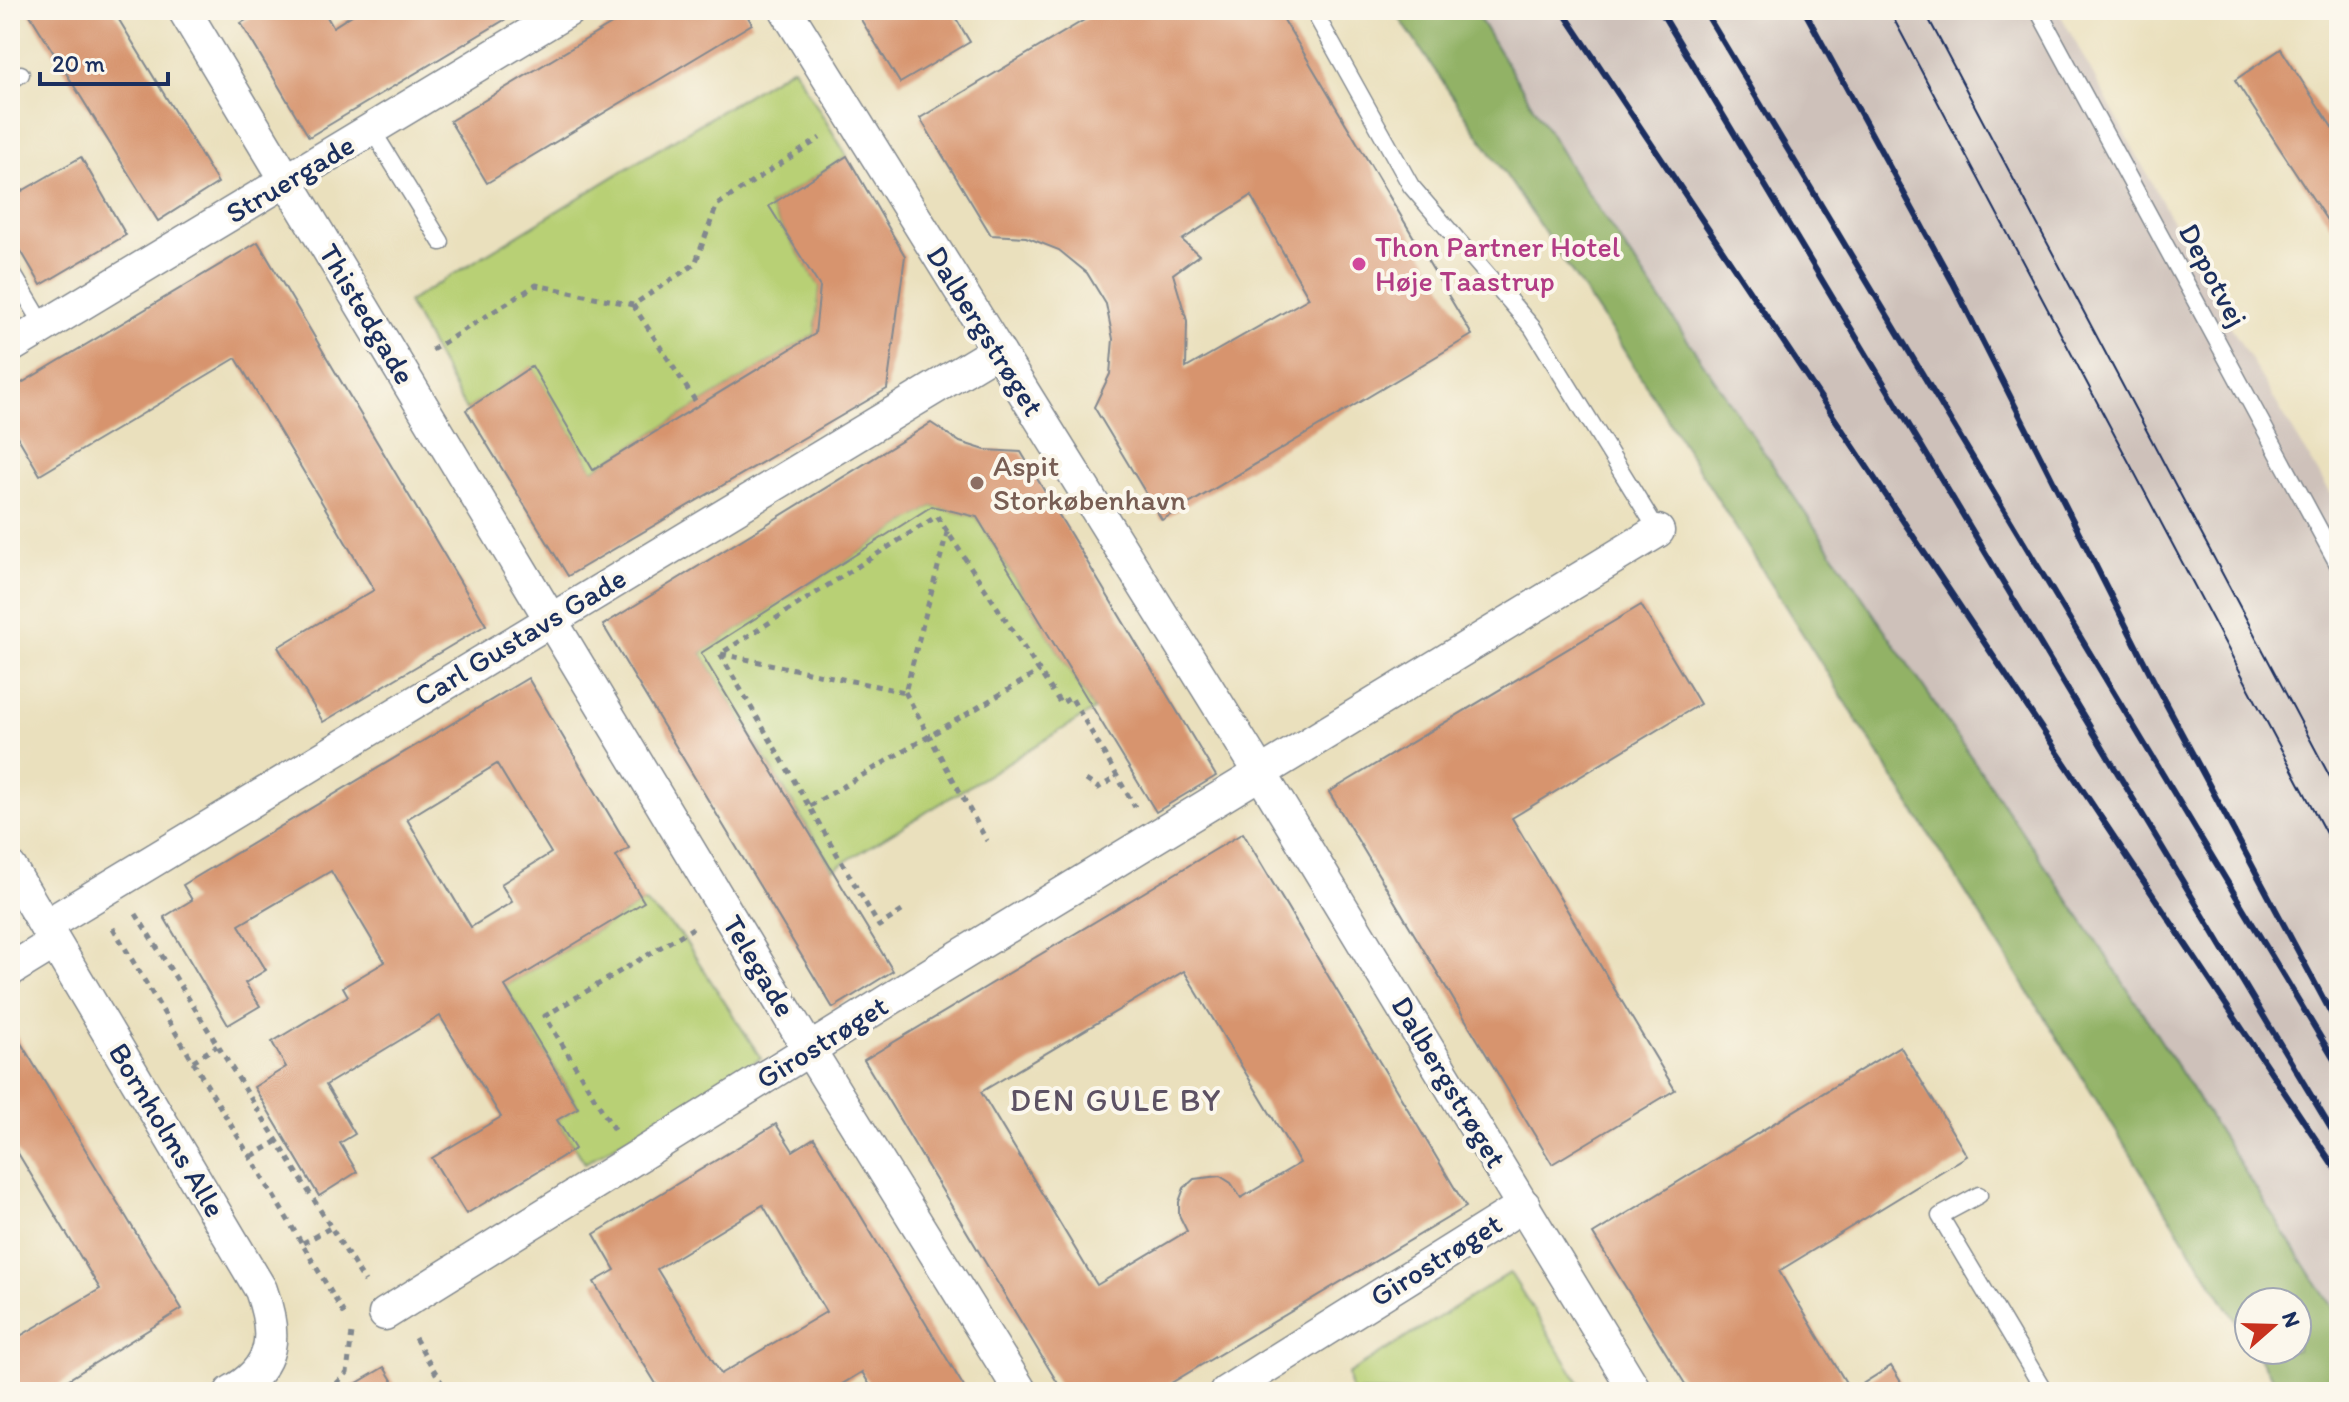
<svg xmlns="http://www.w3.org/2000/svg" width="2349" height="1402" font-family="Itim,sans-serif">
<rect width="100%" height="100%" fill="#fbf7ec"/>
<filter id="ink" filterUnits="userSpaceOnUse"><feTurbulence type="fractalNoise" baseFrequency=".0125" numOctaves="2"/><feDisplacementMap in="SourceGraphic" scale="16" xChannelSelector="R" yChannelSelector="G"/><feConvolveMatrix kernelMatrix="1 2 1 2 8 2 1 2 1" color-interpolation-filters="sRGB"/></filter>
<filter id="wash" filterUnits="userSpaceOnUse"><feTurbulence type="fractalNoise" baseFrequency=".006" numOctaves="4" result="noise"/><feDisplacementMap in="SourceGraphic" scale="32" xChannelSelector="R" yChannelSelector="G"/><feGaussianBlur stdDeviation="1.8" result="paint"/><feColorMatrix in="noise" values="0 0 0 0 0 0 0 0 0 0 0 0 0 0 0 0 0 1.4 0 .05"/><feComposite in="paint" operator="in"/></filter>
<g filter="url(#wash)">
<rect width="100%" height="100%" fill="#eae0bd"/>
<path fill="#cec1ba" d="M1474 10H2058L2218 305 2339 508V1318L2103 951 1574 173Z"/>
<g fill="#b8d075" stroke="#6a806a" stroke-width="2">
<path d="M793 67 847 156 769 206 820 287 815 334 593 470 532 367 466 410 408 302Z"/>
<path d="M932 506 977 517 1094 710 833 869 701 653Z"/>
<path d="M644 902 681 935 761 1058 585 1163 557 1120 578 1107 505 986Z"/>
<path d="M1510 1273 1585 1392H1351L1348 1374Z"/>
</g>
<path fill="#92b266" stroke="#567062" stroke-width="2" d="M1394 10H1474L1574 173 2103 951 2339 1318V1392H2281L2254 1350H2297V1302H2249V1342L1618 341Z"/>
<g id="blocks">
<g fill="#d7946e" fill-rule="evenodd">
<path d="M27 10H113L218 183 158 221Z"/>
<path d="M263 10H323L333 27 360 10H521L309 137 241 23Z"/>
<path d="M635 10H744L752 24 487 183 450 121Z"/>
<path d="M855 10H951L970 42 900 83Z"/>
<path d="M1101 10H1278L1472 335 1162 520 1094 407 1110 374 1113 339 1106 304 1087 273 1059 250 1026 237 991 235 920 118ZM1251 196 1309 298 1186 368 1187 321 1173 274 1199 255 1182 240Z"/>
<path d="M2281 49 2339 138V224L2332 228 2235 80Z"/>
<path d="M847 156 905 256 887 389 568 576 466 410 532 366 593 470 815 334 820 287 769 206Z"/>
<path d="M81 157 126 235 41 285 10 232V198Z"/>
<path d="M258 242 486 625 323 722 278 647 374 590 236 358 40 475 10 424V390Z"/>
<path d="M931 423 960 442 985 450 1021 452 1216 776 1156 812 977 517 932 506 701 653 893 971 833 1008 603 625Z"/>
<path d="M1641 605 1700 704 1512 818 1675 1090 1552 1164 1329 792Z"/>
<path d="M528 678 629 848 616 856 644 902 505 986 578 1108 557 1120 575 1149 466 1214 432 1158 501 1117 440 1016 326 1085 355 1134 340 1143 357 1172 319 1196 254 1087 286 1067 272 1042 348 996 343 987 385 962 331 871 239 925 266 970 245 983 260 1006 228 1025 164 917 192 900 183 885ZM497 764 551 853 501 884 512 902 471 927 407 819Z"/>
<path d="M1243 833 1466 1207 1156 1392H1063L864 1060ZM1184 971 1300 1163 1241 1198 1231 1183 1220 1176 1194 1179 1184 1188 1179 1202V1215L1187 1231 1097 1285 981 1092Z"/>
<path d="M10 1025 182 1309 48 1392H10V1342L100 1289 10 1140Z"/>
<path d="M1900 1046 1967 1156 1779 1271 1851 1391 1891 1366 1907 1392H1690L1593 1234Z"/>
<path d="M776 1124 793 1151 814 1138 967 1392H874L862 1372 829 1392H661L594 1282 615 1270 594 1234ZM763 1205 826 1312 721 1374 657 1269Z"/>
<path d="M384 1367 399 1392H342Z"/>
</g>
</g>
</g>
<g filter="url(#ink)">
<use href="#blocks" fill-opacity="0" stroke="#82888e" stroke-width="2"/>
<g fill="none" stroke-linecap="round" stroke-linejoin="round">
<g stroke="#82888e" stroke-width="19">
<g id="service">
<path d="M1313 10 1411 186 1532 327 1658 531"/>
<path d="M2038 10 2339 566"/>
<path d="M10 81 21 74"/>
<path d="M372 130 441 242"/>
<path d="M10 269 44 326"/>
<path d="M1979 1195 1940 1216 2045 1392"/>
</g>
</g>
<g stroke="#82888e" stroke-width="35">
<g id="minor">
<path d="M184 10 810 1051 1021 1392"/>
<path d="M786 10 1261 774 1636 1392"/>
<path d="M10 347 569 10"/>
<path d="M10 867 261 1290C277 1335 276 1367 231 1392"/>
<path d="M45 926 996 351"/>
<path d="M10 970 54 943"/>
<path d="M385 1314 940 968 1658 531"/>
<path d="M1226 1392 1524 1205"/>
</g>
</g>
<g stroke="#82888e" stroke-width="5" stroke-dasharray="6 6" stroke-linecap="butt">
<path d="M633 305 698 405"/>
<path d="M432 350 536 285 633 305 695 264 717 205 820 138"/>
<path d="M721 654 905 692 948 529"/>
<path d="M905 692 987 841"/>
<path d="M1086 780 1098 788 1117 777"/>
<path d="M810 806 1040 671"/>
<path d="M902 911 879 926 720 654 937 516 1061 704 1071 697 1135 807"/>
<path d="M136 914 365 1282"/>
<path d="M113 928 346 1317"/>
<path d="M193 1061 217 1046"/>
<path d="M614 1130 545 1016 693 928"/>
<path d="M252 1156 278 1141"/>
<path d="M303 1243 332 1227"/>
<path d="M415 1338 447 1392"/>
<path d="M328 1392 347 1373 352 1333"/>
</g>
<use href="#service" stroke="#fff" stroke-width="16"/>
<use href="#minor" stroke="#fff" stroke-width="32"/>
<g stroke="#1b2f5e" stroke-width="2">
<path d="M1889 10 2339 858"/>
<path d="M1924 10 2339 794"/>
</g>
<g stroke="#1b2f5e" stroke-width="6">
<path d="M1562 10 2339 1174"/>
<path d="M1660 10 2339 1142"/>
<path d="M1704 10 2339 1068"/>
<path d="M1804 10 1953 283 2158 689 2339 1028"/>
</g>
</g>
</g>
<circle fill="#d1479c" stroke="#fbf7ec" stroke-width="3" cx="1359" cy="264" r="8"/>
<circle fill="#8d6e63" stroke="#fbf7ec" stroke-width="3" cx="977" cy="483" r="8"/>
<g text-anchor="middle" stroke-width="8" stroke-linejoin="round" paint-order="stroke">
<g font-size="30" fill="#1b2f5e" stroke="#fbf7ec">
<text transform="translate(290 179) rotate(-31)" y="10">Struergade</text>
<text transform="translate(2213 275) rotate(62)" y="10">Depotvej</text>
<text transform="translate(367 314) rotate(59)" y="10">Thistedgade</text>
<text transform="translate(985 331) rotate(58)" y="10">Dalbergstrøget</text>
<text transform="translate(520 637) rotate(-31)" y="10">Carl Gustavs Gade</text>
<text transform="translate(759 966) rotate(59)" y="10">Telegade</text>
<text transform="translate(822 1042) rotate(-32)" y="10">Girostrøget</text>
<text transform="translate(1449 1082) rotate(59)" y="10">Dalbergstrøget</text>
<text transform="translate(167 1130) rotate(59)" y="10">Bornholms Alle</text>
<text transform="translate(1436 1260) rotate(-32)" y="10">Girostrøget</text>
</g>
<g font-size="30" fill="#b23c85" stroke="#fbf7ec" text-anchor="start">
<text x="1375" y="257">Thon Partner Hotel<tspan x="1375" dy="34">Høje Taastrup</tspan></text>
</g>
<g font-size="30" fill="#785e54" stroke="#fbf7ec" text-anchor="start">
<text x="993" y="476">Aspit<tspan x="993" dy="34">Storkøbenhavn</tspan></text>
</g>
<g font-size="32" letter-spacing="2" fill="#5d5264" stroke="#fbf7ec">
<text x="1116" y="1111">DEN GULE BY</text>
</g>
</g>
<rect width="2349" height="1402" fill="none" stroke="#fbf7ec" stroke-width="40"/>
<g transform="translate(2273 1326) rotate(70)"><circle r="38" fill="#fbf7ec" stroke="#a1a7b3" stroke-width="2"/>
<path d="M0-6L14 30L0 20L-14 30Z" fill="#c8321e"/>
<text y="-12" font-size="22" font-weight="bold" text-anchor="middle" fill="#1b2f5e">N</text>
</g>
<path d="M40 72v12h128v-12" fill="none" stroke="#1b2f5e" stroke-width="4"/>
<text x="52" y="72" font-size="24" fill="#1b2f5e" stroke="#fbf7ec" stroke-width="6" paint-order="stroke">20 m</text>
</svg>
